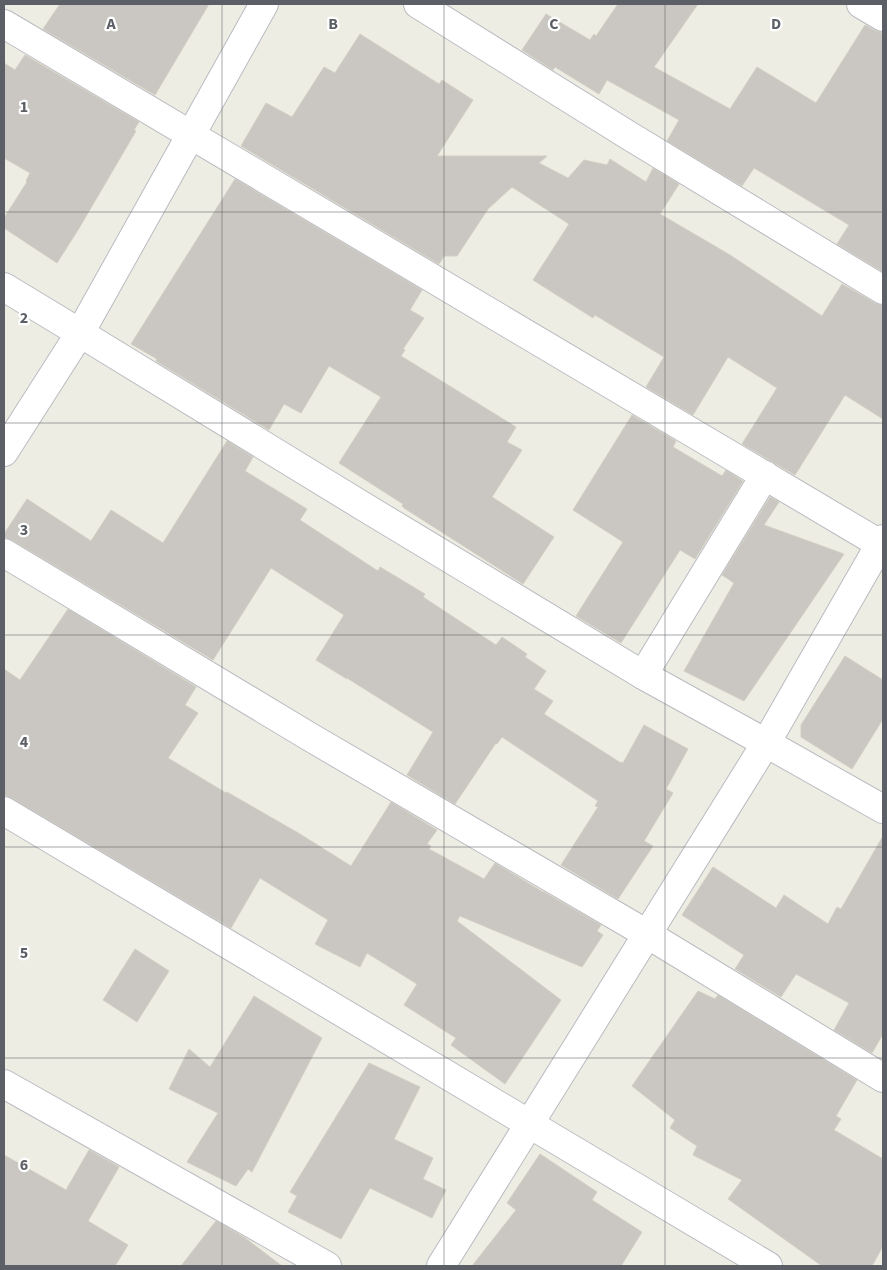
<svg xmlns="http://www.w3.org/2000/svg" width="887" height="1270" font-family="'Source Sans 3',sans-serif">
<rect width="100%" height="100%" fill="#eeede4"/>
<g fill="#cac7c2" stroke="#d3cfc3">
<path d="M60 4H209L155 95 43 29Z"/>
<path d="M618 4H698L654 67 730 109 757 67 816 103 865 25 876 31 883 33V272L837 244 849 225 754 168 742 186 667 141 679 120 607 80 599 94 555 67 553 70 522 50 546 14 590 40 594 34 596 36Z"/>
<path d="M360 34 439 84 442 80 473 100 437 156H547L539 163 568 178 584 160 607 165 610 159 646 182 653 168 679 184 660 214 730 255 822 316 842 284 875 303 883 306V419L845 395 795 475 742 444 777 388 728 357 693 415 646 387 664 357 595 315 593 318 533 280 569 224 512 187 488 209 457 256H444L439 264 241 146 266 103 292 117 324 67 335 73Z"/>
<path d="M25 55 139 122 134 130 136 131 78 230 57 263 4 228V218L27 182 26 181 30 173 4 158V63L15 70Z"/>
<path d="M235 179 422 290 410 310 424 318 403 349 405 350 401 356 516 427 507 442 522 450 492 497 554 537 523 584 404 508 402 506 403 504 339 463 381 397 329 366 301 413 284 404 269 430 156 361 157 359 131 344Z"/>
<path d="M632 415 676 441 673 447 722 476 726 470 743 481 695 559 680 550 621 643 576 616 623 542 573 510Z"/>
<path d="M227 441 253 457 245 471 307 509 300 520 378 571 380 567 425 594 423 597 496 645 502 637 527 654 525 657 546 671 534 689 553 701 544 714 621 763V762L623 763 644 725 688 749 666 789 673 793 644 841 653 846 618 899 561 865 598 807 595 806 598 801 502 737 497 744 496 743 455 804 407 775 433 732 347 678V679L316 660 344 615 271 568 213 660 12 540 4 537V534L27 499 91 541 111 510 163 543Z"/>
<path d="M770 497 779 502 764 525 844 554 744 701 684 671 734 583 722 575Z"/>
<path d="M68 609 196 687 185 705 198 713 168 758 226 793 227 792 300 834 351 866 391 802 437 830 427 844 431 846 429 849 484 879 495 863 543 892H544L601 925 597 931 603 935 582 967 460 916 457 921 561 1000 505 1084 451 1045 456 1038 404 1005 417 984 367 953 360 967 315 944 328 920 260 878 231 928 12 798 4 795V669L20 680Z"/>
<path d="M845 656 883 680V719L852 769 801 737V725Z"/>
<path d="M883 836V1034L872 1053 834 1030 849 1003 796 974 781 997 735 969 744 955 682 915 713 867 776 908 784 895 828 924 837 907 841 909Z"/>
<path d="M135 949 169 971 137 1022 103 1000Z"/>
<path d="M698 991 715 999 718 995 857 1080 836 1116 841 1119 834 1130 883 1159V1246L872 1266H822L728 1199 742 1180 693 1155 697 1146 670 1128 675 1120 632 1086Z"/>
<path d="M254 996 322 1038 252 1172 248 1169 236 1186 187 1162 218 1113 169 1089 189 1049 210 1067Z"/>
<path d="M369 1063 420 1087 394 1139 433 1158 423 1179 446 1190 432 1218 370 1188 341 1239 288 1212 297 1196 290 1192Z"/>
<path d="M89 1150 119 1167 88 1221 128 1245 115 1266H4V1155L66 1190Z"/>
<path d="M540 1154 597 1192 592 1200 642 1232 621 1266H472L516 1210 507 1203Z"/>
<path d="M216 1221 245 1238 282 1266H181Z"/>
</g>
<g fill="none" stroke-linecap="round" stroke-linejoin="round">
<g stroke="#b9bbc0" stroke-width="30">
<g id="minor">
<path d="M418 4 628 135 883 290"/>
<path d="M861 4 883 17"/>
<path d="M4 24 880 544"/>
<path d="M4 287 80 333 366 508 643 675 766 743 883 809"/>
<path d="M4 452 80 333 264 4"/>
<path d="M4 553 310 737 647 934 883 1078"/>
<path d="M643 675 765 475"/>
<path d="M4 811 768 1266"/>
<path d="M4 1084 327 1266"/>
<path d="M441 1266 766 743 883 539"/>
</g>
</g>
<use href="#minor" stroke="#fff" stroke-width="28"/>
</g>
<path fill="none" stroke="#5c5f65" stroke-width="1" stroke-opacity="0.55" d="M222 4V1266M444 4V1266M665 4V1266M4 212H883M4 423H883M4 635H883M4 847H883M4 1058H883"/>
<g font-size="16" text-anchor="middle" font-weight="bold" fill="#5c5f65" stroke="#fff" stroke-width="4.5" stroke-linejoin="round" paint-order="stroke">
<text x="111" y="29">A</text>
<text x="333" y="29">B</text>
<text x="554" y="29">C</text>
<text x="776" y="29">D</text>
<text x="24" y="112">1</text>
<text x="24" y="323">2</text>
<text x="24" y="535">3</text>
<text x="24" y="747">4</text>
<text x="24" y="958">5</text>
<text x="24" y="1170">6</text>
</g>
<rect width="887" height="1270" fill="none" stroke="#5c5f65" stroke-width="10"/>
</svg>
